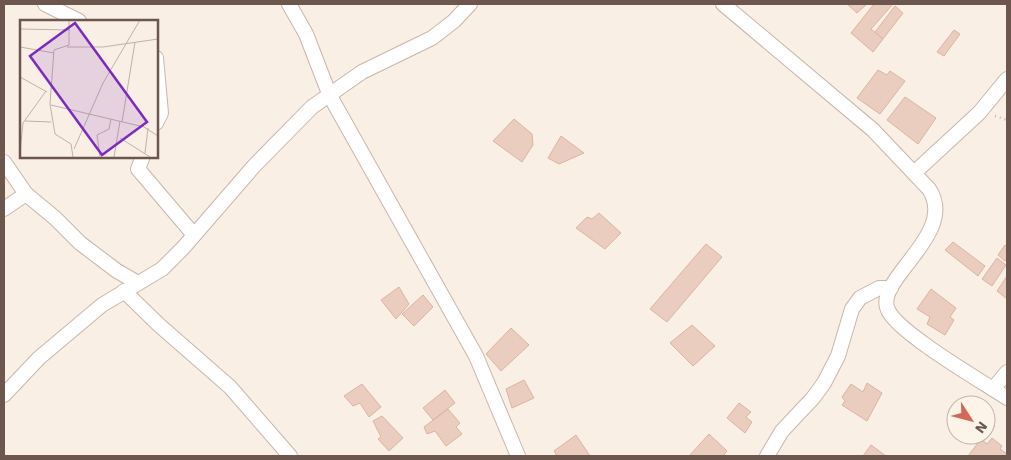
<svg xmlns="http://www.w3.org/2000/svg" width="1011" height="460" font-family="'Work Sans',sans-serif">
<rect width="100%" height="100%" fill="#f9efe4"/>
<g fill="#eacdbf" stroke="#dbb3a1">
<path d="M847 4H867L857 13Z"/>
<path d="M874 4H893L871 29 883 39 873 52 851 33Z"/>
<path d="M895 6 903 13 883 39 875 32Z"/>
<path d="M954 30 960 34 944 56 937 52Z"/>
<path d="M878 70 887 75 890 71 905 81 880 114 857 98Z"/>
<path d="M905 97 936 118 918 144 887 120Z"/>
<path d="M514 119 532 134 533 145 522 162 493 141Z"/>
<path d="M561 136 584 153 559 164 548 158Z"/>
<path d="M599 213 621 233 605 249 576 228 587 217 592 219Z"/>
<path d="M953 242 985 266 978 276 945 250Z"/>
<path d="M706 244 722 257 667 322 650 309Z"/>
<path d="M1005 245 1007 246V258L1005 261 998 255Z"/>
<path d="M997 258 1006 265 992 286 982 279Z"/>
<path d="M1007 276V299L997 291Z"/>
<path d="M399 287 409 304 396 319 381 300Z"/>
<path d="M931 289 956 308 950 317 954 320 945 335 927 324 930 317 917 309Z"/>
<path d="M423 295 433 307 414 326 402 314Z"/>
<path d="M692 325 715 346 693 366 670 343Z"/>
<path d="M511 328 529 345 501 371 486 354Z"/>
<path d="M524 380 534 398 512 408 506 389Z"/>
<path d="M867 383 882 393 867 421 842 405 845 401 842 397 851 384 863 392Z"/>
<path d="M362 384 381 407 369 417 360 403 353 406 344 396Z"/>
<path d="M445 390 455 403 433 420 423 408Z"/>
<path d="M739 403 751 412 746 417 752 422 745 433 727 418Z"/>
<path d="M448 409 460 423 456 427 462 434 446 446 435 431 427 434 424 427Z"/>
<path d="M382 416 403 438 389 451 378 439 381 437 373 421Z"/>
<path d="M709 434 727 451 723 456H692L690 455Z"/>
<path d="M576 435 590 456H557L554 451Z"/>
<path d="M992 438 1002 446 1000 449 1007 454V456H968L981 439 987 444Z"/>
<path d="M871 445 886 456H863Z"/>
</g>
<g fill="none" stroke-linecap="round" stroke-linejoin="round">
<g stroke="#c8b6ac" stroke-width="16">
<g id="minor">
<path d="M45 4 79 21"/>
<path d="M289 4 306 34 330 96 476 356 518 456"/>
<path d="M723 4 873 130 929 189C959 234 873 280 888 310 898 333 983 382 1007 398"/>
<path d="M156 58 161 113 156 123"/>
<path d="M143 156 138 169 194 235"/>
<path d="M4 162 26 194 55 218 80 243 117 271 138 283"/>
<path d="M914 173 979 113 1007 79"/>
<path d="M4 209 26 194"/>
<path d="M124 291 159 325 230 387 290 456"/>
<path d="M993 389 1007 372"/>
<path d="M4 395 39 358 102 305 162 269 183 248 254 166 312 107 362 72 432 38 454 21 470 4"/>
<path d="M767 456 782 431 813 398 824 383 838 356 852 309 860 298 879 288H891"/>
</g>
</g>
<path stroke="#cfb0a3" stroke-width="2.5" stroke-dasharray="1 4" stroke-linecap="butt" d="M995 116 1007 120"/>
<use href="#minor" stroke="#fff" stroke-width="14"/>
</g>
<g transform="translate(20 20)">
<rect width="138" height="138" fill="#f9efe4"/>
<path fill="none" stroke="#c1b2a8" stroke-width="1" d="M49 0V25L34 30 30 84 35 114 51 124 53 137M0 9 50 10M0 27 34 33M47 27H83L138 19M0 57 27 72M31 85 124 107 138 116M5 101 31 102M102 102 115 22M100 118 130 137M54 129 83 63 120 0M0 132 3 103 26 71M125 133 128 108M80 137 77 115 89 109 91 99M94 137 100 101"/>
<path fill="#7b2cbf" fill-opacity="0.15" stroke="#7b2cbf" stroke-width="2.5" d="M55 3 127 102 82 135 10 36Z"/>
<rect width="138" height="138" fill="none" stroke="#6d564d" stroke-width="2.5"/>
</g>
<rect width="1011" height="460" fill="none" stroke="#6d564d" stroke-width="10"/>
<g transform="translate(971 420) rotate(126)"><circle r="24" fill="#fcf3e9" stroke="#c3b4ab"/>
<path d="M0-4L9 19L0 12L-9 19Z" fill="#d36a58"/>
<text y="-8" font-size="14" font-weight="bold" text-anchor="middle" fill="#6d564d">N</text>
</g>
</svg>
